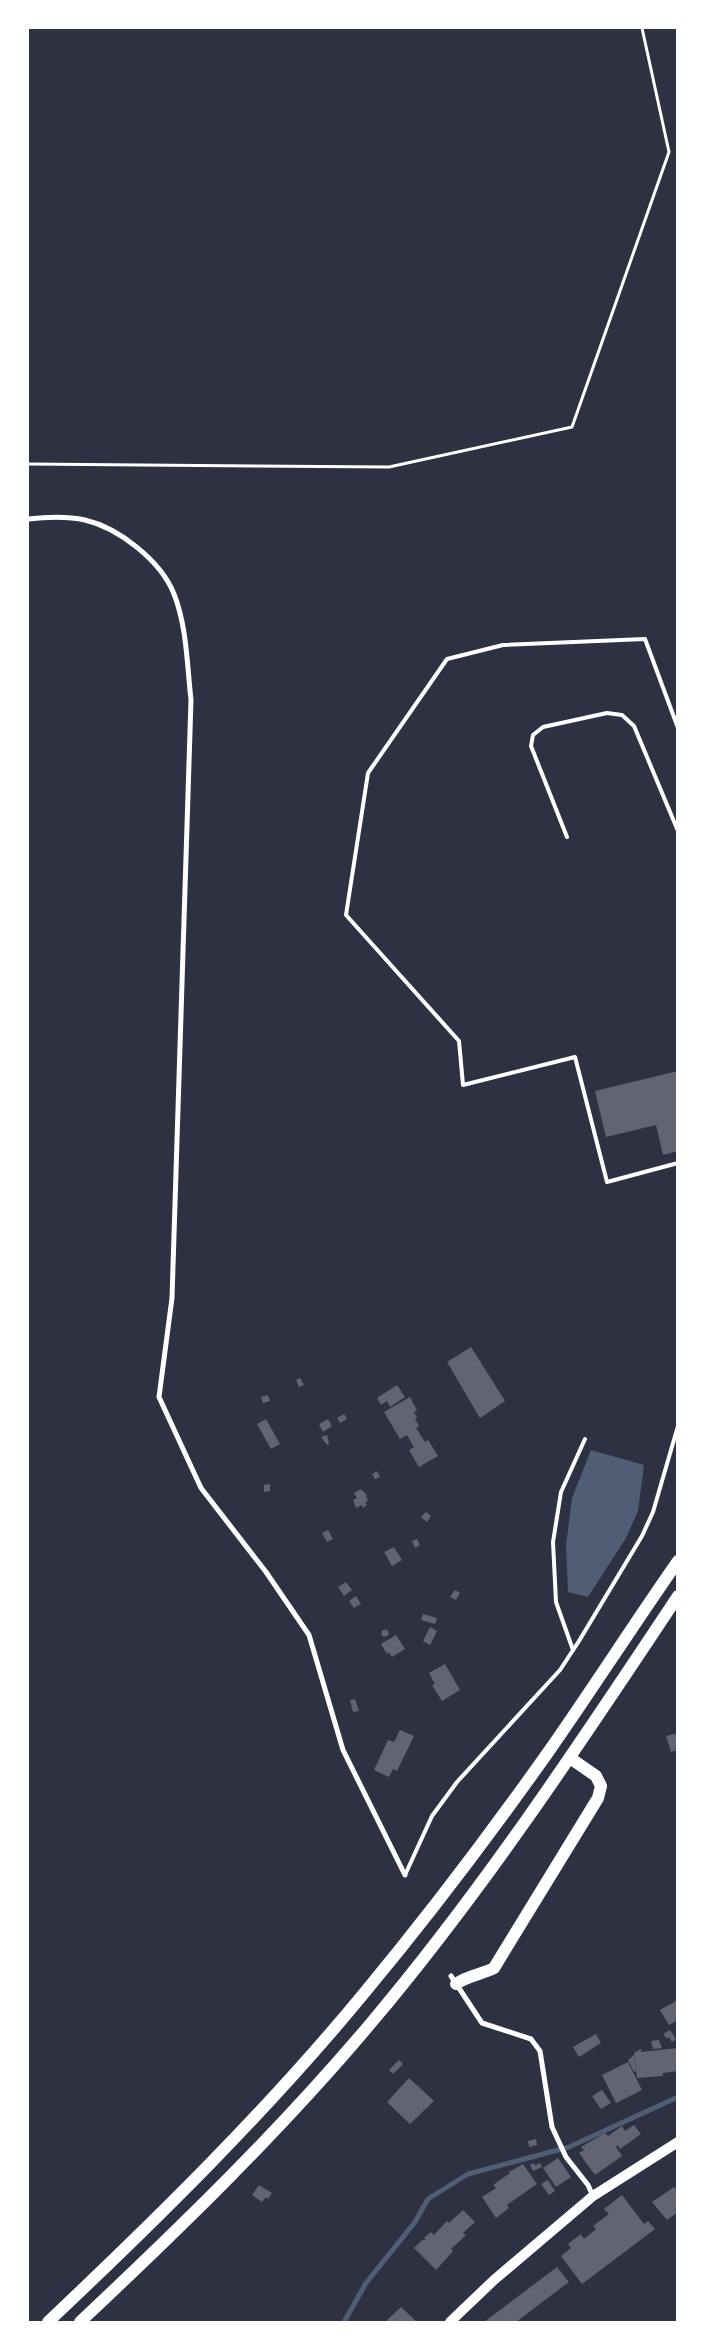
<svg xmlns="http://www.w3.org/2000/svg" width="705" height="2350" font-family="Commissioner,sans-serif">
<rect width="100%" height="100%" fill="#2d3142"/>
<path fill="#4f5d75" d="M591 1450 644 1465 638 1511 626 1538 588 1597 568 1592 566 1546 572 1498Z"/>
<g fill="none" stroke-linecap="round" stroke-linejoin="round">
<path stroke="#4f5d75" stroke-width="5" d="M344 2322 366 2283 415 2222 428 2199 468 2174 569 2147 678 2097"/>
</g>
<g fill="#626471">
<path d="M678 1071V1151L663 1155 656 1125 606 1137 595 1091Z"/>
<path d="M471 1347 505 1401 480 1418 447 1362Z"/>
<path d="M300 1378 304 1385 299 1387 296 1380Z"/>
<path d="M397 1385 405 1397 390 1407 387 1401 381 1405 377 1398Z"/>
<path d="M268 1395 270 1401 263 1403 261 1397Z"/>
<path d="M410 1397 417 1410 414 1412 417 1418 415 1419 419 1426 416 1428 425 1442 428 1440 438 1456 419 1467 409 1450 414 1447 407 1435 400 1439 384 1412Z"/>
<path d="M344 1414 347 1419 340 1423 337 1418Z"/>
<path d="M266 1419 280 1444 271 1449 257 1424Z"/>
<path d="M328 1419 332 1426 323 1432 319 1424Z"/>
<path d="M327 1435 329 1444 327 1445 321 1437Z"/>
<path d="M377 1471 380 1477 375 1479 372 1474Z"/>
<path d="M270 1484V1491L264 1492V1485Z"/>
<path d="M361 1489 367 1495 366 1496 368 1501 365 1502 367 1505 363 1508 362 1505 356 1508 353 1500 357 1498 354 1493Z"/>
<path d="M426 1512 431 1516 427 1522 421 1517Z"/>
<path d="M328 1530 333 1539 327 1542 322 1533Z"/>
<path d="M417 1539 420 1545 415 1548 412 1541Z"/>
<path d="M394 1547 402 1560 392 1566 384 1552Z"/>
<path d="M346 1582 352 1590 344 1596 338 1587Z"/>
<path d="M455 1590 460 1593 456 1600 450 1597Z"/>
<path d="M356 1596 361 1604 354 1608 349 1601Z"/>
<path d="M423 1614 437 1618 435 1624 421 1620Z"/>
<path d="M430 1627 437 1631 430 1645 423 1641Z"/>
<circle cx="385" cy="1633" r="3.5"/>
<path d="M396 1635 405 1649 392 1657 389 1652 387 1654 381 1644Z"/>
<path d="M445 1664 460 1690 442 1701 432 1685 435 1684 429 1673Z"/>
<path d="M355 1699 359 1711 353 1712 350 1700Z"/>
<path d="M400 1730 414 1736 397 1771 393 1769 389 1777 374 1770 388 1740 394 1742Z"/>
<path d="M678 1733V1750L671 1752 666 1736Z"/>
<path d="M676 2001 678 2020 669 2025 660 2010Z"/>
<path d="M670 2030 676 2039 672 2042 669 2037 667 2039 663 2034Z"/>
<path d="M596 2034 601 2043 579 2057 573 2047Z"/>
<path d="M659 2040 662 2048 653 2049 651 2041Z"/>
<path d="M678 2048V2071L663 2073V2076L637 2078 634 2053 641 2049V2052Z"/>
<path d="M634 2055 636 2071 634 2072 628 2060Z"/>
<path d="M399 2060 403 2064 393 2074 389 2070Z"/>
<path d="M628 2062 642 2090 616 2103 602 2075Z"/>
<path d="M409 2078 434 2101 410 2124 387 2102Z"/>
<path d="M602 2090 611 2103 601 2109 592 2096Z"/>
<path d="M634 2125 641 2134 620 2149 618 2145 616 2147 622 2156 595 2175 579 2153 584 2150 581 2147 605 2133 608 2136 622 2126 625 2131Z"/>
<path d="M536 2139 537 2145 529 2147 528 2141Z"/>
<path d="M558 2158 571 2177 556 2187 543 2168Z"/>
<path d="M534 2163 535 2166 540 2163 542 2167 533 2171 530 2165Z"/>
<path d="M523 2164 537 2184 507 2205 509 2208 496 2218 482 2197 496 2188 493 2185 510 2173 509 2172Z"/>
<path d="M548 2180 555 2191 549 2195 541 2184Z"/>
<path d="M259 2185 272 2193 268 2199 266 2197 262 2202 252 2195Z"/>
<path d="M674 2187 678 2191V2212L667 2220 652 2202Z"/>
<path d="M622 2195 644 2224 648 2221 655 2229 582 2284 561 2256 571 2248 568 2244 581 2234 584 2239 596 2229 593 2226 609 2214 604 2209Z"/>
<path d="M463 2210 475 2222 463 2233 466 2235 451 2249 453 2251 436 2270 414 2248 422 2240H426L424 2238 431 2232 434 2235 447 2221 449 2223Z"/>
<path d="M557 2267 569 2282 516 2322H484Z"/>
<path d="M401 2307 417 2322H385Z"/>
</g>
<g fill="none" stroke-linecap="round" stroke-linejoin="round">
<path stroke="#fff" stroke-width="3" d="M28 464 389 467 572 427 669 152 642 28"/>
<g stroke="#fff" stroke-width="4">
<path d="M678 728 645 639 503 645 447 659 368 773 346 915 459 1041 463 1085 575 1057 607 1182 678 1163"/>
<path d="M567 837 531 746 533 735 543 727 607 713 622 715 634 726 678 831"/>
<path d="M573 1650 556 1602 553 1542 561 1492 585 1439"/>
<path d="M405 1875 432 1816 457 1782 560 1670 579 1641 642 1536 653 1512 678 1426"/>
</g>
<g stroke="#fff" stroke-width="5">
<path d="M28 519C45 517 67 516 85 520 119 528 161 561 174 594 187 627 187 665 191 700L172 1298 159 1397 201 1488 266 1572 309 1635 343 1750 405 1875"/>
<path d="M451 1976 482 2023 531 2039 540 2051 552 2127 566 2157 588 2185 593 2196"/>
</g>
<path stroke="#fff" stroke-width="10" d="M450 2322 494 2280 593 2196 678 2142"/>
<g stroke="#fff" stroke-width="12">
<path d="M456 1984C468 1975 481 1975 494 1968L598 1798 601 1786 596 1776 570 1758"/>
<path d="M48 2322C158 2218 268 2110 365 1992 429 1915 491 1833 549 1751 593 1688 634 1624 678 1561"/>
<path d="M80 2322C181 2227 281 2130 371 2023 484 1889 581 1742 678 1596"/>
</g>
</g>
<rect width="705" height="2350" fill="none" stroke="#ffffff" stroke-width="58"/>
</svg>
